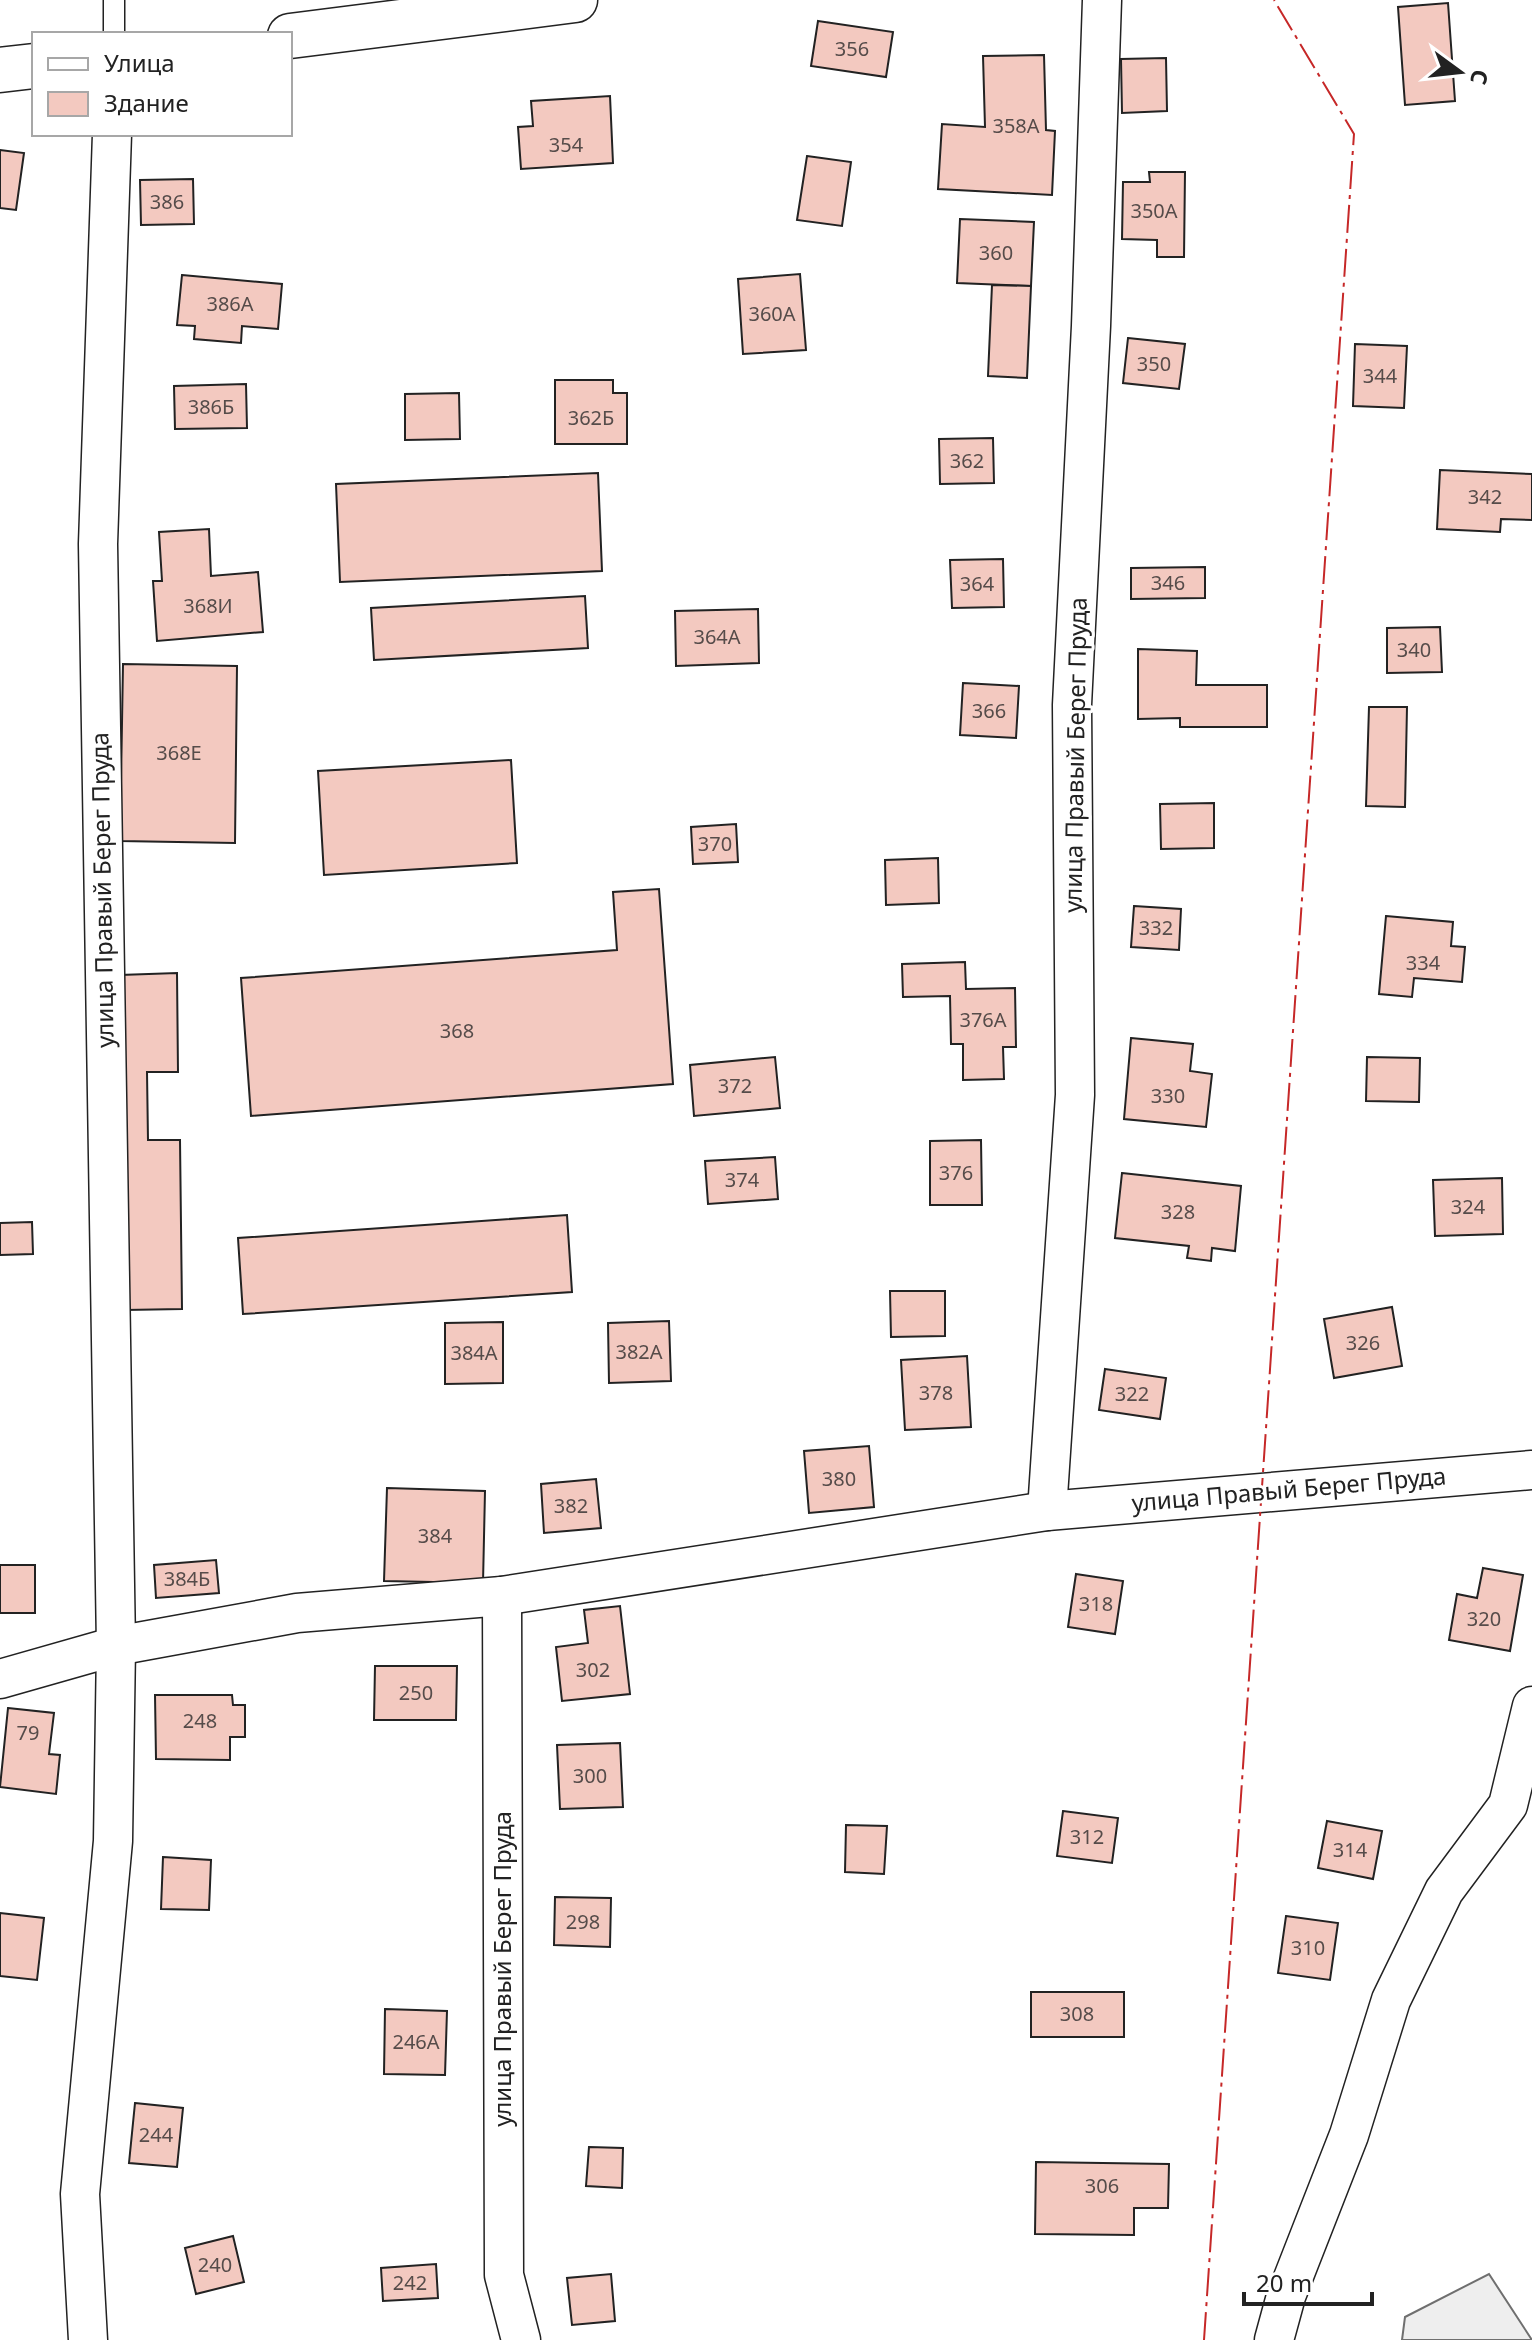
<svg xmlns="http://www.w3.org/2000/svg" width="1532" height="2340" font-family="'Noto Sans',sans-serif">
<rect width="100%" height="100%" fill="#fff"/>
<path fill="#eee" stroke="#6f6f6f" stroke-width="2" d="M1489 2274 1532 2340H1402L1405 2317Z"/>
<g fill="#f3c9c0" stroke="#222" stroke-width="2">
<path d="M1448 3 1455 101 1405 105 1398 7Z"/>
<path d="M818 21 893 32 886 77 811 66Z"/>
<path d="M1044 55 1046 130 1055 131 1052 195 938 189 942 124 985 127 983 56Z"/>
<path d="M1166 58 1167 111 1122 113 1121 59Z"/>
<path d="M610 96 613 163 521 169 518 127 533 126 531 101Z"/>
<path d="M0 150 24 153 16 210 0 208Z"/>
<path d="M807 156 851 162 842 226 797 220Z"/>
<path d="M1149 172H1185L1184 257H1157V240L1122 239 1123 182H1150Z"/>
<path d="M193 179 194 224 141 225 140 180Z"/>
<path d="M960 219 1034 222 1031 286 957 283Z"/>
<path d="M800 274 806 350 743 354 738 279Z"/>
<path d="M182 275 282 284 278 329 242 326 241 343 194 339 195 326 177 325Z"/>
<path d="M992 285 1031 286 1027 378 988 376Z"/>
<path d="M1128 338 1185 344 1179 389 1123 383Z"/>
<path d="M1355 344 1407 346 1404 408 1353 406Z"/>
<path d="M555 380H613V393H627V444H555Z"/>
<path d="M246 384 247 428 175 429 174 386Z"/>
<path d="M459 393 460 439 405 440V394Z"/>
<path d="M993 438 994 483 940 484 939 439Z"/>
<path d="M1440 470 1532 474V520L1501 519 1500 532 1437 529Z"/>
<path d="M598 473 602 571 340 582 336 484Z"/>
<path d="M209 529 211 576 258 572 263 632 157 641 153 581H162L159 532Z"/>
<path d="M1003 559 1004 607 952 608 950 560Z"/>
<path d="M1205 567V598L1131 599V568Z"/>
<path d="M585 596 588 648 374 660 371 608Z"/>
<path d="M758 609 759 663 676 666 675 611Z"/>
<path d="M1440 627 1442 672 1387 673V628Z"/>
<path d="M1138 649 1197 651 1196 685H1267V727H1180V718L1138 719Z"/>
<path d="M123 664 237 666 235 843 120 841Z"/>
<path d="M963 683 1019 686 1016 738 960 735Z"/>
<path d="M1369 707H1407L1405 807 1366 806Z"/>
<path d="M511 760 517 863 324 875 318 771Z"/>
<path d="M1214 803V848L1161 849 1160 804Z"/>
<path d="M736 824 738 862 693 864 691 827Z"/>
<path d="M938 858 939 903 886 905 885 860Z"/>
<path d="M659 889 673 1084 251 1116 241 978 617 950 613 892Z"/>
<path d="M1134 906 1181 909 1179 950 1131 947Z"/>
<path d="M1386 916 1453 922 1451 946 1465 947 1462 982 1414 978 1412 997 1379 994Z"/>
<path d="M965 962 966 989 1015 988 1016 1047H1003L1004 1079 963 1080V1044H951L950 996 903 997 902 964Z"/>
<path d="M177 973 178 1072H147L148 1140H180L182 1309 125 1310 120 975Z"/>
<path d="M1131 1038 1193 1044 1190 1071 1212 1074 1206 1127 1124 1119Z"/>
<path d="M775 1057 780 1108 694 1116 690 1065Z"/>
<path d="M1367 1057 1420 1058 1419 1102 1366 1101Z"/>
<path d="M981 1140 982 1205H930V1141Z"/>
<path d="M775 1157 778 1199 708 1204 705 1161Z"/>
<path d="M1122 1173 1241 1186 1235 1251 1212 1248 1211 1261 1187 1258 1189 1246 1115 1238Z"/>
<path d="M1502 1178 1503 1234 1435 1236 1433 1180Z"/>
<path d="M567 1215 572 1292 243 1314 238 1238Z"/>
<path d="M32 1222 33 1254 0 1255V1223Z"/>
<path d="M890 1291H945V1336L891 1337Z"/>
<path d="M1392 1307 1402 1366 1334 1378 1324 1319Z"/>
<path d="M669 1321 671 1381 609 1383 608 1323Z"/>
<path d="M503 1322V1383L445 1384V1323Z"/>
<path d="M967 1356 971 1427 905 1430 901 1360Z"/>
<path d="M1105 1369 1166 1378 1160 1419 1099 1410Z"/>
<path d="M869 1446 874 1507 809 1513 804 1451Z"/>
<path d="M596 1479 601 1528 544 1533 541 1484Z"/>
<path d="M387 1488 485 1491 483 1583 384 1581Z"/>
<path d="M216 1560 219 1593 156 1598 154 1565Z"/>
<rect x="0" y="1565" width="35" height="48"/>
<path d="M1483 1568 1523 1575 1510 1651 1449 1640 1457 1594 1477 1598Z"/>
<path d="M1076 1574 1123 1581 1115 1634 1068 1627Z"/>
<path d="M620 1606 630 1694 562 1701 556 1647 588 1643 584 1610Z"/>
<path d="M375 1666H457L456 1720H374Z"/>
<path d="M155 1695H232L233 1705H245V1737H230V1760L156 1759Z"/>
<path d="M8 1708 54 1713 49 1754 60 1755 56 1794 0 1787Z"/>
<path d="M620 1743 623 1807 560 1809 557 1745Z"/>
<path d="M1063 1811 1118 1818 1112 1863 1057 1856Z"/>
<path d="M1327 1821 1382 1831 1373 1879 1318 1868Z"/>
<path d="M846 1825 887 1826 884 1874 845 1872Z"/>
<path d="M163 1857 211 1860 209 1910 161 1909Z"/>
<path d="M555 1897 611 1898 610 1947 554 1945Z"/>
<path d="M0 1913 44 1918 37 1980 0 1976Z"/>
<path d="M1286 1916 1338 1923 1330 1980 1278 1973Z"/>
<rect x="1031" y="1992" width="93" height="45"/>
<path d="M385 2009 447 2011 445 2075 384 2074Z"/>
<path d="M135 2103 183 2108 177 2167 129 2163Z"/>
<path d="M589 2147 623 2148 622 2188 586 2186Z"/>
<path d="M1036 2162 1169 2164 1168 2208H1134V2235L1035 2234Z"/>
<path d="M233 2236 244 2282 196 2294 185 2248Z"/>
<path d="M436 2264 438 2298 383 2301 381 2268Z"/>
<path d="M611 2274 615 2321 572 2325 567 2278Z"/>
</g>
<g fill="none" stroke-linecap="round" stroke-linejoin="round">
<g stroke="#222" stroke-width="23">
<path id="lane" d="M114 0V34"/>
</g>
<g stroke="#222" stroke-width="41">
<g id="street">
<path d="M1047 1511 1075 1095 1072 705 1091 326 1102 0"/>
<path d="M502 1596 504 2275 521 2340"/>
<path d="M0 1679 116 1646 297 1613 502 1596 1047 1511 1532 1470"/>
<path d="M88 2340 80 2194 113 1841 116 1646 98 544 112 134"/>
<path d="M1274 2340 1286 2296 1349 2135 1391 2000 1444 1891 1508 1805 1532 1706"/>
</g>
</g>
<g stroke="#222" stroke-width="47">
<g id="secondary">
<path d="M290 36 575 0"/>
<path d="M0 70 34 66"/>
</g>
</g>
<use href="#lane" stroke="#fff" stroke-width="20"/>
<use href="#street" stroke="#fff" stroke-width="38"/>
<use href="#secondary" stroke="#fff" stroke-width="44"/>
<path stroke="#c62828" stroke-width="2" stroke-dasharray="28 6 4 6" stroke-linecap="butt" d="M1204 2340 1354 134 1274 0"/>
</g>
<g text-anchor="middle" stroke-width="6" stroke-linejoin="round" paint-order="stroke">
<g font-size="20" fill="#564c4a">
<text x="852" y="56">356</text>
<text x="1016" y="133">358А</text>
<text x="566" y="152">354</text>
<text x="167" y="209">386</text>
<text x="1154" y="218">350А</text>
<text x="996" y="260">360</text>
<text x="230" y="311">386А</text>
<text x="772" y="321">360А</text>
<text x="1154" y="371">350</text>
<text x="1380" y="383">344</text>
<text x="211" y="414">386Б</text>
<text x="591" y="425">362Б</text>
<text x="967" y="468">362</text>
<text x="1485" y="504">342</text>
<text x="1168" y="590">346</text>
<text x="977" y="591">364</text>
<text x="208" y="613">368И</text>
<text x="717" y="644">364А</text>
<text x="1414" y="657">340</text>
<text x="989" y="718">366</text>
<text x="179" y="760">368Е</text>
<text x="715" y="851">370</text>
<text x="1156" y="935">332</text>
<text x="1423" y="970">334</text>
<text x="983" y="1027">376А</text>
<text x="457" y="1038">368</text>
<text x="735" y="1093">372</text>
<text x="1168" y="1103">330</text>
<text x="956" y="1180">376</text>
<text x="742" y="1187">374</text>
<text x="1468" y="1214">324</text>
<text x="1178" y="1219">328</text>
<text x="1363" y="1350">326</text>
<text x="639" y="1359">382А</text>
<text x="474" y="1360">384А</text>
<text x="936" y="1400">378</text>
<text x="1132" y="1401">322</text>
<text x="839" y="1486">380</text>
<text x="571" y="1513">382</text>
<text x="435" y="1543">384</text>
<text x="187" y="1586">384Б</text>
<text x="1096" y="1611">318</text>
<text x="1484" y="1626">320</text>
<text x="593" y="1677">302</text>
<text x="416" y="1700">250</text>
<text x="200" y="1728">248</text>
<text x="28" y="1740">79</text>
<text x="590" y="1783">300</text>
<text x="1087" y="1844">312</text>
<text x="1350" y="1857">314</text>
<text x="583" y="1929">298</text>
<text x="1308" y="1955">310</text>
<text x="1077" y="2021">308</text>
<text x="416" y="2049">246А</text>
<text x="156" y="2142">244</text>
<text x="1102" y="2193">306</text>
<text x="215" y="2272">240</text>
<text x="410" y="2290">242</text>
</g>
<g font-size="24" fill="#222" stroke="#fff">
<text transform="translate(1076 755) rotate(-89)" y="8">улица Правый Берег Пруда</text>
<text transform="translate(103 890) rotate(-91)" y="8">улица Правый Берег Пруда</text>
<text transform="translate(1289 1490) rotate(-5)" y="8">улица Правый Берег Пруда</text>
<text transform="translate(503 1969) rotate(-90)" y="8">улица Правый Берег Пруда</text>
</g>
</g>
<rect x="32" y="32" width="260" height="104" fill="#ffffff" stroke="#a7a7a7" stroke-width="2"/>
<rect x="48" y="58" width="40" height="12" fill="#ffffff" stroke="#a7a7a7" stroke-width="2"/>
<text x="104" y="72" font-size="24" fill="#222222">Улица</text>
<rect x="48" y="92" width="40" height="24" fill="#f3c9c0" stroke="#a7a7a7" stroke-width="2"/>
<text x="104" y="112" font-size="24" fill="#222222">Здание</text>
<g transform="translate(1460 72) rotate(105)" stroke="#ffffff" stroke-width="6" paint-order="stroke">
<path d="M0-6L14 30L0 20L-14 30Z" fill="#222222"/>
<text y="-12" font-size="22" font-weight="bold" text-anchor="middle" fill="#222222">С</text>
</g>
<path d="M1244 2292v12h128v-12" fill="none" stroke="#222222" stroke-width="4"/>
<text x="1256" y="2292" font-size="24" fill="#222222" stroke="#ffffff" stroke-width="6" paint-order="stroke">20 m</text>
</svg>
